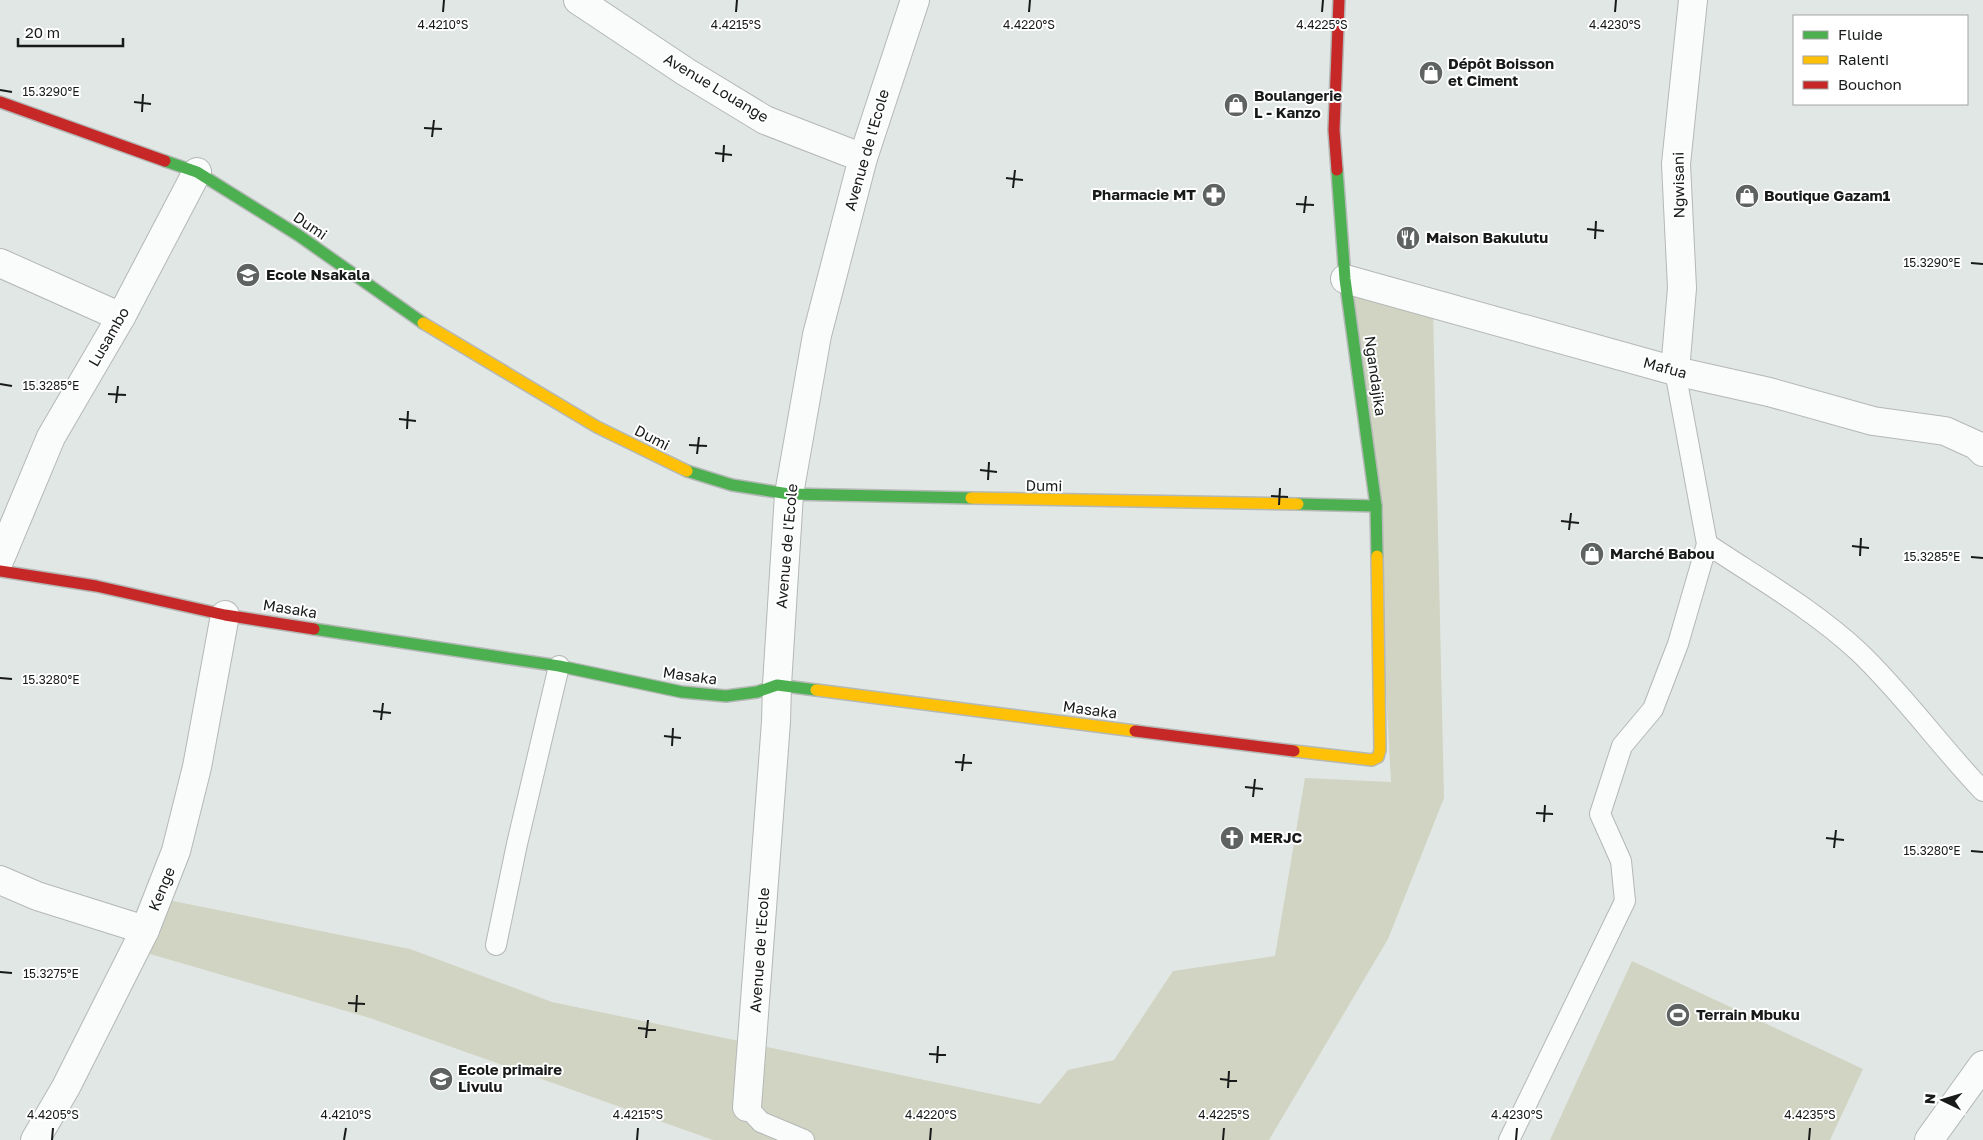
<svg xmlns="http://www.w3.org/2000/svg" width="1983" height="1140" font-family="'Golos Text',sans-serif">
<rect width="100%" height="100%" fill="#e1e7e4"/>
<g fill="#d1d4c2">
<path d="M1345 279 1433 310 1444 798 1388 939 1269 1140H713L370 1018 150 954 158 898 410 949 552 1002 1040 1104 1068 1070 1114 1060 1173 971 1275 956 1305 778 1391 782 1376 506Z"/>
<path d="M1632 961 1863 1069 1830 1140H1550Z"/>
</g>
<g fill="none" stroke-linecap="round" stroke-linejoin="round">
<g stroke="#b4b8b6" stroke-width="22">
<g id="lane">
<path d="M1707 544C1758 578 1814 610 1859 652 1904 695 1940 746 1983 791"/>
<path d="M496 945 517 844 559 666"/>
<path d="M747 1107 761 1122 804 1140"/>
<path d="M1509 1140 1625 901 1621 861 1600 814 1622 746 1653 709 1678 644 1707 544 1675 371"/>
</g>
</g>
<g stroke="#b4b8b6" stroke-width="30">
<g id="street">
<path d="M578 0 686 72 765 120 863 158"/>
<path d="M0 263 121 317"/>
<path d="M1345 279 1675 371 1769 392 1873 421 1945 431 1976 445 1983 452"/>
<path d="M1675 371 1682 288 1676 164 1693 0"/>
<path d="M0 559 51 437 121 317 197 172"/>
<path d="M0 880 37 896 145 930"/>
<path d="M747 1107 776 722 777 685 789 494 817 335 863 158 915 0"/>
<path d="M35 1140 66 1087 145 930 176 851 197 767 225 615"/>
<path d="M1929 1140 1983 1065"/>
</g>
</g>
<g stroke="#b4b8b6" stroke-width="14">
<g id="fast">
<path d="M165 161 197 172 298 235 423 323"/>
<path d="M1337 170 1345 279 1376 506 1377 556"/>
<path d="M687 471 732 485 789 494 971 498"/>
<path d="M1298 504 1376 506"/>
<path d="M314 629 559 666 682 692 726 696 757 692 777 685 816 690"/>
</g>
</g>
<g stroke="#b4b8b6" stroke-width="14">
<g id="slow">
<path d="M423 323 597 427 687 471"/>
<path d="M971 498 1298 504"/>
<path d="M816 690 1135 731"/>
<path d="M1294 751 1372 760 1378 757 1380 750 1377 556"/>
</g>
</g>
<g stroke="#b4b8b6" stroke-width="14">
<g id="jam">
<path d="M0 102 165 161"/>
<path d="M1337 170 1334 130 1339 0"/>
<path d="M0 571 96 586 225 615 314 629"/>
<path d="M1135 731 1294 751"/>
</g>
</g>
<use href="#lane" stroke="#fafbfb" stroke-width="20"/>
<use href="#street" stroke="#fafbfb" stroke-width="28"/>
<use href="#fast" stroke="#4caf50" stroke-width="11"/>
<use href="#slow" stroke="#ffc107" stroke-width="11"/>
<use href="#jam" stroke="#c62828" stroke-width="11"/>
</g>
<path fill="none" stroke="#171a19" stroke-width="2" d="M443 12 444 0M736 12 737 0M1029 12 1030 0M1322 12 1323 0M1615 12 1616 0M0 90 12 92M134 102 151 104M142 112 143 94M424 128 442 129M432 137 434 120M715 153 732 155M723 162 724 145M1006 178 1023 180M1013 188 1015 170M1296 204 1314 205M1304 213 1306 196M1587 229 1604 231M1595 239 1596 221M1971 263 1983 264M0 384 12 386M108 394 126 395M116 403 118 386M399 419 416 421M407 429 408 411M689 445 707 446M697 454 699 437M980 470 997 472M988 480 989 462M1271 496 1288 497M1279 505 1280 488M1561 521 1579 523M1569 530 1571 513M1852 546 1869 548M1860 556 1861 538M1971 557 1983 558M0 678 12 679M373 711 391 713M381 720 383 703M664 736 681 738M672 746 673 728M955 762 972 763M962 771 964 754M1245 787 1263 789M1253 797 1255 779M1536 813 1553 814M1544 822 1545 805M1826 838 1844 840M1834 848 1836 830M1971 851 1983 852M0 972 12 973M348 1003 365 1004M356 1012 357 995M638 1028 656 1030M646 1038 648 1020M929 1054 946 1055M937 1063 938 1046M1220 1079 1237 1081M1228 1088 1229 1071M52 1140 53 1128M344 1140 346 1128M637 1140 638 1128M930 1140 931 1128M1223 1140 1224 1128M1516 1140 1517 1128M1809 1140 1810 1128"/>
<defs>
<g id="shop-disc" transform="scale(1.25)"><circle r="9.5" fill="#5e6260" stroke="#fff"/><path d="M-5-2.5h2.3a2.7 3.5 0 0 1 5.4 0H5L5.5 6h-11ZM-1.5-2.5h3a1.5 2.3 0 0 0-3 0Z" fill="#fff"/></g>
<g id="pharmacy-disc" transform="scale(1.25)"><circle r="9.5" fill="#5e6260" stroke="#fff"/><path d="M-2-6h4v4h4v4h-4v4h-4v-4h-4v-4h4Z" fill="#fff"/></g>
<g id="restaurant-disc" transform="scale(1.25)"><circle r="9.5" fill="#5e6260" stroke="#fff"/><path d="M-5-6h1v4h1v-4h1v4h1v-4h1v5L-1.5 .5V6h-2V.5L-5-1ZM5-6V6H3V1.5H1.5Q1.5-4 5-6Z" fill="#fff"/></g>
<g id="school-disc" transform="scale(1.25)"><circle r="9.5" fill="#5e6260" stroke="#fff"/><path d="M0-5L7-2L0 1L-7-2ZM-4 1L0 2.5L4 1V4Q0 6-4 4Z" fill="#fff"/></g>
<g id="church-disc" transform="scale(1.25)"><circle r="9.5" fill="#5e6260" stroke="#fff"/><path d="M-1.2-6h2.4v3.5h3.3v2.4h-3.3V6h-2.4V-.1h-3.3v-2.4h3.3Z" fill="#fff"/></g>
<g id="stadium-disc" transform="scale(1.25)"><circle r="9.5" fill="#5e6260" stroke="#fff"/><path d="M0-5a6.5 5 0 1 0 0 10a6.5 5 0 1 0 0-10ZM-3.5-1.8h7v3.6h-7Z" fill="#fff"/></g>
</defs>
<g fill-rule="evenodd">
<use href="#shop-disc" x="1431" y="73"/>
<use href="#shop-disc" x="1236" y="105"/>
<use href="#pharmacy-disc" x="1214" y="195"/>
<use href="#shop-disc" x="1747" y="196"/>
<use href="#restaurant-disc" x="1408" y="238"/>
<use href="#school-disc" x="248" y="275"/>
<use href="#shop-disc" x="1592" y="554"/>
<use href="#church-disc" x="1232" y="838"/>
<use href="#stadium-disc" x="1678" y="1015"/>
<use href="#school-disc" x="441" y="1079"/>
</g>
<g text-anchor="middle" stroke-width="4" stroke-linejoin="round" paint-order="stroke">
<g font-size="15" font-weight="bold" fill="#171a19" stroke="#fff" text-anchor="start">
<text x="1448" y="69">Dépôt Boisson<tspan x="1448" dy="17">et Ciment</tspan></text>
<text x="1254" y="101">Boulangerie<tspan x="1254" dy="17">L - Kanzo</tspan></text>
<text x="1196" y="200" text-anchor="end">Pharmacie MT</text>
<text x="1764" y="201">Boutique Gazam1</text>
<text x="1426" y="243">Maison Bakulutu</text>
<text x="266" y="280">Ecole Nsakala</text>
<text x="1610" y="559">Marché Babou</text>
<text x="1250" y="843">MERJC</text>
<text x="1696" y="1020">Terrain Mbuku</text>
<text x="458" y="1075">Ecole primaire<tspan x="458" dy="17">Livulu</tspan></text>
</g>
<g font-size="15" fill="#171a19" stroke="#fff">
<text transform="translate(716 88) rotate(31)" y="5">Avenue Louange</text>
<text transform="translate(867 150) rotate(-74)" y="5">Avenue de l'Ecole</text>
<text transform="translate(1679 185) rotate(-91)" y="5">Ngwisani</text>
<text transform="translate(310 226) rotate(34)" y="5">Dumi</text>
<text transform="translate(109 337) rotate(-60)" y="5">Lusambo</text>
<text transform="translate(1665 368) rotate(15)" y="5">Mafua</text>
<text transform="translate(1375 376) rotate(82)" y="5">Ngandajika</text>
<text transform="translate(652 438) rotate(27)" y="5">Dumi</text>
<text transform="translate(1044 486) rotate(1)" y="5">Dumi</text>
<text transform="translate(787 546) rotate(-85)" y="5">Avenue de l'Ecole</text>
<text transform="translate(290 609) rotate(9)" y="5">Masaka</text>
<text transform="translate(690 676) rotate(8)" y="5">Masaka</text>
<text transform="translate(1090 710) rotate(8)" y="5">Masaka</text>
<text transform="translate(162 889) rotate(-68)" y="5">Kenge</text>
<text transform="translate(760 950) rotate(-86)" y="5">Avenue de l'Ecole</text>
</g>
</g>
<g font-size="12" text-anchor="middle" fill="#171a19" stroke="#fff" stroke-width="4" stroke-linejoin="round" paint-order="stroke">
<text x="443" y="29">4.4210°S</text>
<text x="736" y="29">4.4215°S</text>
<text x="1029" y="29">4.4220°S</text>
<text x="1322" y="29">4.4225°S</text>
<text x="1615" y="29">4.4230°S</text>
<text x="51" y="96">15.3290°E</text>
<text x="1932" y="267">15.3290°E</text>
<text x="51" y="390">15.3285°E</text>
<text x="1932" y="561">15.3285°E</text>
<text x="51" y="684">15.3280°E</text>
<text x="1932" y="855">15.3280°E</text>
<text x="51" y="978">15.3275°E</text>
<text x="53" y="1119">4.4205°S</text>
<text x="346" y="1119">4.4210°S</text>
<text x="638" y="1119">4.4215°S</text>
<text x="931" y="1119">4.4220°S</text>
<text x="1224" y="1119">4.4225°S</text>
<text x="1517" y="1119">4.4230°S</text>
<text x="1810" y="1119">4.4235°S</text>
</g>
<rect x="1793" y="15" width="175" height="90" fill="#ffffff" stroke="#a2a3a3"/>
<rect x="1803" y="31" width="25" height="8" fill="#4caf50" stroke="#a2a3a3"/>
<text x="1838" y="40" font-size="15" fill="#171a19">Fluide</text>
<rect x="1803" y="56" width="25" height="8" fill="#ffc107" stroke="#a2a3a3"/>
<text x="1838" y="65" font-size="15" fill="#171a19">Ralenti</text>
<rect x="1803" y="81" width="25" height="8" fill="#c62828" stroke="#a2a3a3"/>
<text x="1838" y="90" font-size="15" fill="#171a19">Bouchon</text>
<g transform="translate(1943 1100) rotate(275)" stroke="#ffffff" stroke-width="4" paint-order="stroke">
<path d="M0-4L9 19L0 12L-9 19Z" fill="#171a19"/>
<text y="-8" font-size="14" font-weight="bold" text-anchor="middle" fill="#171a19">N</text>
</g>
<path d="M18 38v8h105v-8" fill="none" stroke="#171a19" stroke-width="2.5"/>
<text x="25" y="38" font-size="15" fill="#171a19" stroke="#ffffff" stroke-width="4" paint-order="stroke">20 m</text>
</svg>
